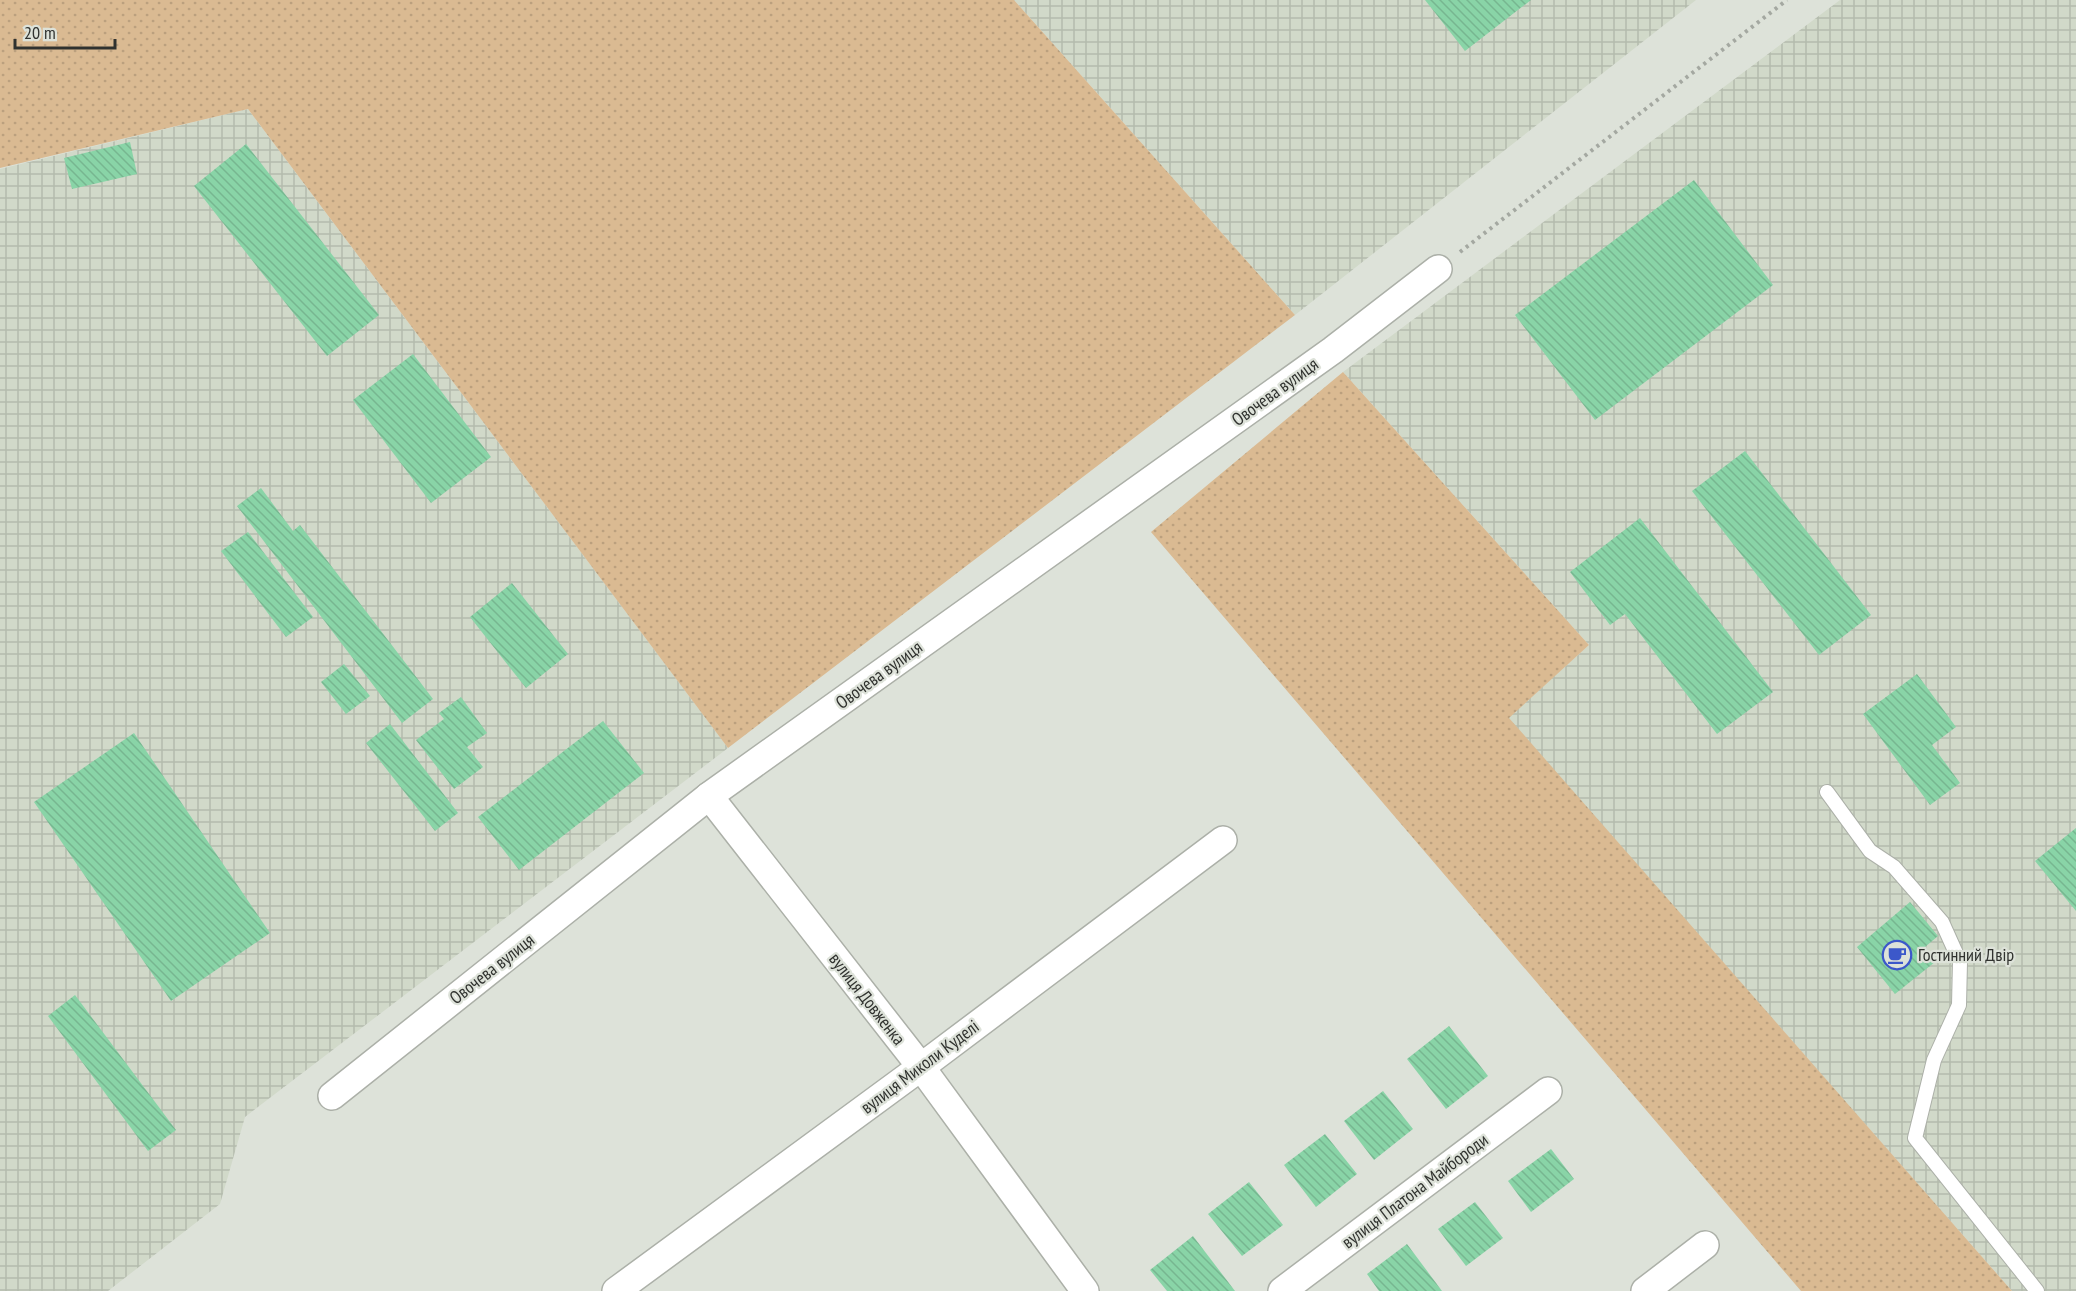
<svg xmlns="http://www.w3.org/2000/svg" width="2076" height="1291" font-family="'PT Sans Narrow',sans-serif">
<defs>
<pattern id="industrial-grid" width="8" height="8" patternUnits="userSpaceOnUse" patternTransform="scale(1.5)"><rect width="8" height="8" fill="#d1d9c9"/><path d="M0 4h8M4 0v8" fill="none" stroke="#b4bbad"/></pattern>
<pattern id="grass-dots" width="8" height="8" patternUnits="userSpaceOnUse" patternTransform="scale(1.5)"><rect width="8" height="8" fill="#daba92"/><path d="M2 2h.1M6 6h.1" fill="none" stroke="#bba07e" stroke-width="1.8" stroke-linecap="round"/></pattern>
<pattern id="building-back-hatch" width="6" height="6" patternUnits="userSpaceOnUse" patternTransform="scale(1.5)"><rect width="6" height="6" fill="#89d4a7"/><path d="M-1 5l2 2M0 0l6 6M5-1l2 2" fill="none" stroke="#77b690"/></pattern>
</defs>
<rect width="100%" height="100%" fill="#dde2d9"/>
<g fill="url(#industrial-grid)">
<path d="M1014 0H1696L1295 315Z"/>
<path d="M1840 0H2076V1291H2012L1508 718 1589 645 1343 372Z"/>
<path d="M248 109 728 748 245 1117 220 1204 108 1291H0V169Z"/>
</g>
<g fill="url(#grass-dots)">
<path d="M0 0H1014L1295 315 728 748 248 109 0 168Z"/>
<path d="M1343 372 1589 645 1509 718 2012 1291H1801L1151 532Z"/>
</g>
<g fill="url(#building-back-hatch)">
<path d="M1425 0H1531L1465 51Z"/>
<path d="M130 142 137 174 72 189 64 158Z"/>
<path d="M246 144 379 315 327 356 194 186Z"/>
<path d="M1694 180 1773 285 1595 420 1515 315Z"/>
<path d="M413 354 491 457 431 503 353 400Z"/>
<path d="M1745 451 1871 615 1819 655 1692 491Z"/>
<path d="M261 488 293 531 300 525 433 699 402 723 237 506Z"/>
<path d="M1640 518 1773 692 1717 734 1625 614 1610 625 1570 572Z"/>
<path d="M248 532 313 617 286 637 221 551Z"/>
<path d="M512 583 568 654 526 688 470 617Z"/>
<path d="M344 664 370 696 346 714 321 682Z"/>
<path d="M1917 674 1956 727 1932 745 1960 783 1930 805 1863 714Z"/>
<path d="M461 697 487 733 467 747 483 767 454 789 416 740 444 719 439 713Z"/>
<path d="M603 721 644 773 519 870 478 817Z"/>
<path d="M390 724 458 813 435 831 366 743Z"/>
<path d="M134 733 270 933 171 1001 34 802Z"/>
<path d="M2076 828V911L2035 861Z"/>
<path d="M1910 902 1938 936 1925 947 1935 962 1895 994 1857 947Z"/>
<path d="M75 995 176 1130 148 1151 48 1016Z"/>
<path d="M1449 1026 1488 1076 1446 1109 1407 1059Z"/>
<path d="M1383 1091 1413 1129 1374 1160 1344 1121Z"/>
<path d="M1325 1134 1357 1174 1316 1207 1284 1165Z"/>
<path d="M1551 1149 1574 1179 1531 1212 1508 1181Z"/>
<path d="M1249 1182 1283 1225 1242 1256 1208 1214Z"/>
<path d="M1475 1202 1503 1238 1466 1266 1438 1229Z"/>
<path d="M1193 1236 1235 1291H1167L1150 1270Z"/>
<path d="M1407 1244 1442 1291H1379L1367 1274Z"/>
</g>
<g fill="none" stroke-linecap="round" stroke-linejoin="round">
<g stroke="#acb0a8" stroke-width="16">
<path id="lane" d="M1827 792 1870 851 1894 867 1942 922 1960 962 1959 1005 1934 1060 1915 1138 2037 1291"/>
</g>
<g stroke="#acb0a8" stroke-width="30">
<g id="street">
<path d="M709 796 921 1067 1085 1291"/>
<path d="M332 1096 709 796 1333 350 1438 269"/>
<path d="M616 1291 921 1067 1223 840"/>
<path d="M1282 1291 1548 1091"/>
<path d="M1645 1291 1705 1245"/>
</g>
</g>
<path stroke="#a4a8a1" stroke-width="4" stroke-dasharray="3 4.5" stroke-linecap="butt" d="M1460 252 1787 0"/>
<use href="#lane" stroke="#fff" stroke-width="14"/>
<use href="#street" stroke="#fff" stroke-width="27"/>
</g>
<defs>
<g id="cafe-ring" transform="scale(1.5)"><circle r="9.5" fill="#dde2d9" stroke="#3c58ca" stroke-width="1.5"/><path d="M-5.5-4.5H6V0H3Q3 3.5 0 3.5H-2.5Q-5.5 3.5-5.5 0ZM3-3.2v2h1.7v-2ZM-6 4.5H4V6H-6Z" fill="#3c58ca"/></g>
</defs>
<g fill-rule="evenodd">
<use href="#cafe-ring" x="1897" y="955"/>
</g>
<g text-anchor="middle" stroke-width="4.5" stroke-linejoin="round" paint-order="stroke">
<g font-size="18" fill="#30322f" stroke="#dde2d9">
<text transform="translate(1275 392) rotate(-36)" y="6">Овочева вулиця</text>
<text transform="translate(879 675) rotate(-36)" y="6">Овочева вулиця</text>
<text transform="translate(492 969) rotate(-38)" y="6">Овочева вулиця</text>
<text transform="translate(867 999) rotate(52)" y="6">вулиця Довженка</text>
<text transform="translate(920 1067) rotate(-37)" y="6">вулиця Миколи Куделі</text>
<text transform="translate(1415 1191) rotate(-37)" y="6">вулиця Платона Майбороди</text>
</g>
<g font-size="18" fill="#30322f" stroke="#dde2d9" text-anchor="start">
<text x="1918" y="961">Гостинний Двір</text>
</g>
</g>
<path d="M15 39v9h100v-9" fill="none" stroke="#30322f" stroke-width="3"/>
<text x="24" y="39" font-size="18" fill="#30322f" stroke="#dde2d9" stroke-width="4.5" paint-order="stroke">20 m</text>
</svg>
